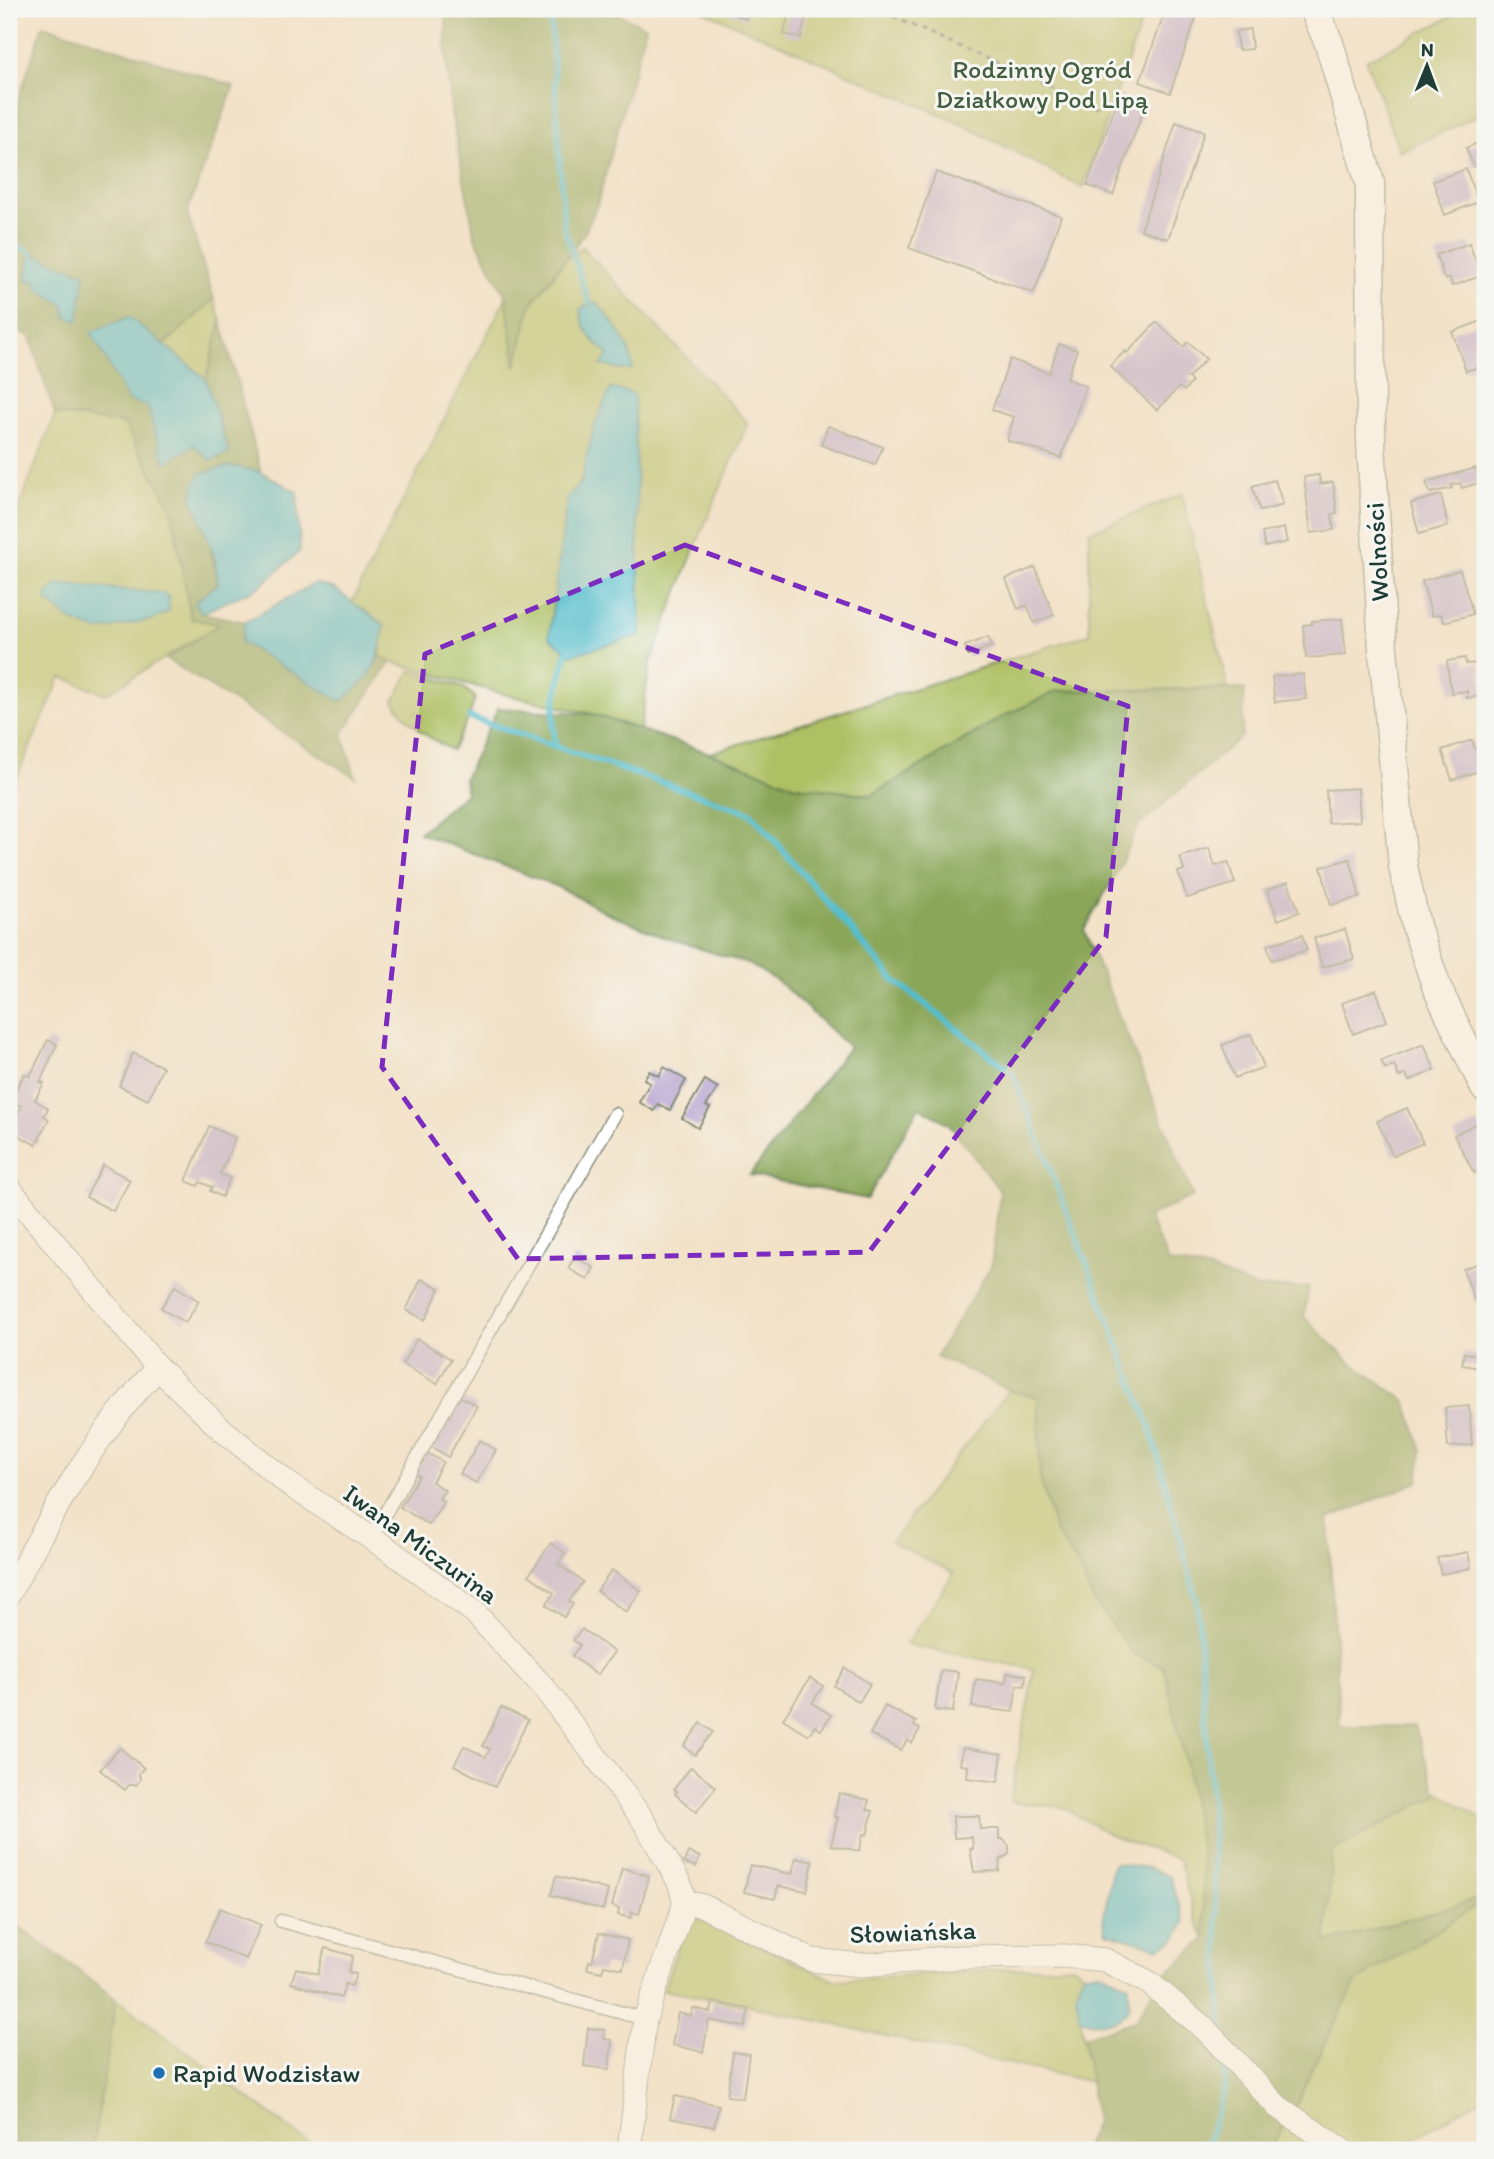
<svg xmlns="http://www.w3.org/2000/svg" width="1494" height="2159" font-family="Itim,sans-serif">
<rect width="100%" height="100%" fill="#f6f6f2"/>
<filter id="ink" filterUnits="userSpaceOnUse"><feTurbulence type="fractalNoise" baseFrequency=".0143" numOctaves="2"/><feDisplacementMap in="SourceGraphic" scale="14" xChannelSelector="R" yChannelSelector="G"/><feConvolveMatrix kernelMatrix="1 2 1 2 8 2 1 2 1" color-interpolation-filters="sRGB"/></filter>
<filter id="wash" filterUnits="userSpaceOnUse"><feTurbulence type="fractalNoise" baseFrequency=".00686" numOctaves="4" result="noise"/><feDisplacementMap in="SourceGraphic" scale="28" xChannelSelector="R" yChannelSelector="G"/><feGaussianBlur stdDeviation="1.57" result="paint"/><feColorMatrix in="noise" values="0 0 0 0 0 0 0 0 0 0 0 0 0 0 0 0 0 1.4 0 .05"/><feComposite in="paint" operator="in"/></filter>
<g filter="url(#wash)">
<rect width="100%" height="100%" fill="#f2e2c8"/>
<g fill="#aec063" stroke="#667e4c" stroke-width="2">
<path d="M699 9H1146L1083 188 958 122Z"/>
<path d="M1466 9H1485V112L1400 152 1366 60Z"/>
<path d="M582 247 748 423 691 557 650 664 640 730 593 714 507 695 391 662 380 656 384 625 352 602 506 297 516 365 530 306 566 259Z"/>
<path d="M214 299 221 321 206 379 164 345Z"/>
<path d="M55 414 124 424 171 507 191 619 220 624 106 694 61 677 9 795V534Z"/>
<path d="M1182 494 1228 688 1057 691 1002 717 872 795 796 786 710 753 1089 634V532Z"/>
<path d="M410 671 461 686 475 697 469 717 452 750C430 739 406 723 394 701Z"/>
<path d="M1009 1390 1038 1397 1040 1478 1056 1533 1077 1563 1092 1598 1133 1653 1164 1667 1186 1763 1202 1860 1205 1939 1195 1917 1179 1859 1114 1837 1063 1807 1010 1802 1034 1669 906 1645 954 1573 891 1542Z"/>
<path d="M1426 1784 1485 1821V1897L1316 1950 1318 1842Z"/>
<path d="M1485 1900V2096L1395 2150H1269L1297 2103 1312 2068 1356 1982Z"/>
<path d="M689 1914 835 1980 1073 1965 1083 1973 1076 1995 1091 2082 770 2010 663 1990Z"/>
<path d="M116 1999 313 2146V2150H92Z"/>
</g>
<g fill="#8aa659" stroke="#547246" stroke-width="2">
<path d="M446 9H607L646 27 597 205 584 234 530 306 516 367 506 297 475 238 452 117 446 56Z"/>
<path d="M43 25 234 86 187 213 214 299 164 345 129 318 147 405 166 462 194 445 229 453 206 379 221 321 261 472 230 466 192 497 210 545 218 584 195 602 202 613 245 622 241 643 362 685 380 656 391 662 342 734 356 778 166 659 219 624 191 619 171 507 124 424 55 414 29 335 9 329V128Z"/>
<path d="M1245 689 1242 736 1137 827 1118 870 1084 930 1193 1196 1148 1217 1169 1263 1208 1269 1258 1288 1309 1287 1304 1317 1350 1362 1406 1401 1422 1451 1418 1482 1328 1519 1340 1726H1415L1437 1795 1332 1851 1326 1943 1485 1897V1900L1356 1982 1312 2068 1297 2103 1269 2150H1083L1096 2122 1084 2037 1135 2021 1162 1977 1205 1939 1202 1860 1186 1763 1164 1667 1133 1653 1092 1598 1077 1563 1056 1533 1040 1478 1038 1397 1009 1390 936 1356 991 1267 1000 1191 949 1124 919 1107 867 1199 750 1175 849 1047 780 983 749 964 673 940 612 915 556 886 419 833 466 793 464 779 498 708 593 714 710 753 796 786 872 795 1002 717 1057 691Z"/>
<path d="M9 1919 116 1999 92 2150H9Z"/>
</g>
<g fill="#51bdcc" stroke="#387d80" stroke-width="2">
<path d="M31 253 85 274 78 322 66 316 64 305 37 288V281L26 280Z"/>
<path d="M596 302C614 324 630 340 633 369L624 370 601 365 609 354C592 341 583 331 580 309Z"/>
<path d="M129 317 206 379 229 453 211 461 194 445 165 463 147 406 128 400 91 332Z"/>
<path d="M611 388 634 394 641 635 571 655 549 637 567 498 581 482 594 426Z"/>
<path d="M230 466 261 472 297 492 300 551 259 587 202 613 195 602 218 584 215 558 192 497 198 474Z"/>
<path d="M315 583 333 588 384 625C379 664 373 678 341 701L241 642 245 622Z"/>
<path d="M58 584 163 593 169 598V611L154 619 98 631 72 621 46 600 48 592Z"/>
<path d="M1113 1863 1149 1868 1170 1877 1185 1923 1174 1941 1158 1948 1106 1932 1103 1922Z"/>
<path d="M1100 1972 1129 1985C1128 1991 1130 2002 1128 2008 1121 2026 1094 2024 1080 2019L1076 1995 1083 1973Z"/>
</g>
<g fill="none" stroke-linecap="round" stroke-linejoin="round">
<g stroke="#51bdcc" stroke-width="6">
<path d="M550 9 564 227 589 303"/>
<path d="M9 241 31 253"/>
<path d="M469 717 751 813 893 979 1013 1073 1150 1427 1197 1601 1211 1800 1222 2033"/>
<path d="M555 746C550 712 558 685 567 652"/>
<path d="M1205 2150 1225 2087 1224 2063"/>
</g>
</g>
<g id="blocks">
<g fill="#b5a3d0">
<path d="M729 9H749L746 19 727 12Z"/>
<path d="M1166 9H1199L1170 93 1140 82Z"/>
<path d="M789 11 806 15 801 38 784 34Z"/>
<path d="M1250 29 1252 49 1238 50 1236 31Z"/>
<path d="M1119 96 1145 105 1113 195 1087 185Z"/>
<path d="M1176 122 1204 132 1168 239 1141 230Z"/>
<path d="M1485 140V162L1474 167 1466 148Z"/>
<path d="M1466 169 1478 202 1445 215 1433 181Z"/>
<path d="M936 172 1061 216 1034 293 909 248Z"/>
<path d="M1469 243 1481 276 1452 286 1450 278 1445 280 1436 255Z"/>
<path d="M1481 321 1485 332V365L1466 371 1452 332Z"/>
<path d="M1157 322 1183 347 1188 342 1206 359 1188 378 1192 382 1184 391 1179 387 1157 410 1110 366 1125 351 1127 353Z"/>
<path d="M1059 344 1077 350 1067 379 1086 386 1061 458 1007 440 1014 417 992 410 1010 359 1049 373Z"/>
<path d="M828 426 883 447 875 465 821 445Z"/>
<path d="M1476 468 1479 483 1462 488 1460 483 1451 485 1452 488 1430 493 1426 482Z"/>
<path d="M1319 475 1320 484 1333 482 1337 513 1332 514 1334 530 1311 533 1304 477Z"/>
<path d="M1275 480 1283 505 1260 511 1252 486Z"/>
<path d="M1441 495 1448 526 1419 534 1411 503Z"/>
<path d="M1284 528 1287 542 1265 547 1262 533Z"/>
<path d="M1035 567 1054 615 1034 623 1027 605 1018 609 1006 579Z"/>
<path d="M1460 570 1473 614 1444 622 1441 614 1432 616 1422 581Z"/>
<path d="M1342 619 1346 655 1306 658 1303 625 1312 624V621Z"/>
<path d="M988 637 992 646 968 656 965 646Z"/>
<path d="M1465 658 1466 664 1480 663 1484 696 1467 698V691L1451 693 1447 661Z"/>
<path d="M1303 674 1306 699 1275 702 1272 677Z"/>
<path d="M1472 740 1482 770 1452 780 1442 750Z"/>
<path d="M1358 788 1360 821 1328 823 1326 790Z"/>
<path d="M1209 848 1215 866 1228 862 1235 883 1187 898 1178 872 1184 870 1180 857Z"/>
<path d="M1350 859 1360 897 1331 905 1321 867Z"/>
<path d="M1288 882 1299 912 1278 920 1267 890Z"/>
<path d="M1345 929 1354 959 1322 967 1314 938Z"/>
<path d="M1302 935 1307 950 1272 960 1267 945Z"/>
<path d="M1376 990 1387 1021 1353 1034 1342 1003Z"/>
<path d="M1251 1034 1264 1067 1235 1078 1222 1045Z"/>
<path d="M48 1040 57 1044 40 1082 44 1083 35 1100 48 1108 44 1116 49 1119 36 1145 9 1130 21 1106 10 1101 24 1074 30 1076Z"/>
<path d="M1424 1044 1435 1070 1409 1081 1406 1074 1399 1077 1394 1065 1385 1069 1381 1061Z"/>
<path d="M133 1053 163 1067 148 1100 119 1086Z"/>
<path d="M664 1067 686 1080 670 1110 658 1104 654 1111 639 1102 650 1083 644 1079 649 1071 659 1076Z"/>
<path d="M705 1080 718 1088 706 1106 710 1108 698 1128 682 1118Z"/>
<path d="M1407 1108 1423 1143 1393 1156 1377 1121Z"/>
<path d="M1477 1123 1485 1139V1168L1474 1173 1454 1135Z"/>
<path d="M209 1126 235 1138 220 1174 230 1178 222 1197 210 1191 212 1187 200 1182 198 1186 186 1181Z"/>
<path d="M103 1165 130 1180 113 1211 86 1197Z"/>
<path d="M575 1257 594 1268 588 1280 568 1268Z"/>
<path d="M1485 1261V1298L1475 1302 1463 1269Z"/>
<path d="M421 1279 440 1288 425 1320 406 1310Z"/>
<path d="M175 1286 199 1301 185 1323 161 1308Z"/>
<path d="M417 1339 451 1359 437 1384 402 1364Z"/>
<path d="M1478 1349 1485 1350V1369L1462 1365 1464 1353 1477 1355Z"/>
<path d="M459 1396 477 1406 448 1457 431 1446Z"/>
<path d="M1469 1406 1472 1445 1448 1447 1445 1408Z"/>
<path d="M480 1440 496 1450 476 1483 460 1474Z"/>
<path d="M427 1453 443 1462 432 1482 445 1490 439 1499 444 1501 429 1525 400 1507 419 1476 415 1474Z"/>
<path d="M551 1543 565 1553 558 1564 583 1582 569 1601 573 1604 564 1617 546 1605 554 1593 529 1575Z"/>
<path d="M1468 1552 1471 1568 1441 1574 1437 1558Z"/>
<path d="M612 1570 641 1591 626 1612 597 1591Z"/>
<path d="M582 1629 614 1652 597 1675 572 1656 580 1645 573 1640Z"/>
<path d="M845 1668 870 1684 859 1702 834 1686Z"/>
<path d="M941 1670 958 1672 953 1712 935 1710Z"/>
<path d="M1007 1673 1026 1675 1025 1686 1017 1685 1013 1712 972 1707 976 1679 1006 1683Z"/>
<path d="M810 1678 823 1686 812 1703 831 1715 821 1730 815 1726 808 1735 783 1719Z"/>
<path d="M885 1706 916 1722 914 1726 920 1729 912 1743 907 1740 901 1750 870 1734Z"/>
<path d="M501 1707 528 1720 495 1787 454 1765 464 1746 486 1757 490 1749 483 1746Z"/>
<path d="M701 1723 713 1732 695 1755 684 1746Z"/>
<path d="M120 1748 144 1768 139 1773 140 1780 136 1785H129L125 1790 100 1770Z"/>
<path d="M963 1748 1002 1754 998 1782 967 1778 968 1766 960 1765Z"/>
<path d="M691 1767 716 1787 696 1812 675 1794 677 1792 674 1789Z"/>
<path d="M839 1793 869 1800 867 1809 873 1811 867 1835 863 1834 859 1851 831 1845 838 1817H834Z"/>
<path d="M953 1816H979L980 1829H999V1839H1003L1009 1846V1854L1000 1860 999 1871 974 1872 970 1849H973L972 1837 954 1838Z"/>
<path d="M688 1852 700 1857 696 1867 684 1863Z"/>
<path d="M796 1858 813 1862 807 1891 778 1886 775 1899 744 1892 750 1865 792 1874Z"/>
<path d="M622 1868 649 1876 639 1914 632 1912 631 1918 618 1915 619 1909 612 1906Z"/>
<path d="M556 1876 608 1890 603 1910 551 1895Z"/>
<path d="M220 1908 261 1925 246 1959 205 1942Z"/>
<path d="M599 1933 628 1940 623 1969 604 1965 602 1972 587 1969 589 1961 592 1962Z"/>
<path d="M325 1948 353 1956 348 1972 356 1974 352 1986 345 1984 341 1998 291 1983 296 1968 318 1974Z"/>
<path d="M713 2002 749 2009 745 2027 709 2020 703 2052 672 2045 678 2013 691 2016 693 2008 711 2012Z"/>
<path d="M588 2028 605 2030 604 2039 612 2040 609 2069 584 2066Z"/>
<path d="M733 2052 749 2054 743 2098 727 2096Z"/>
<path d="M675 2096 719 2105 714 2127 670 2118Z"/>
</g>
</g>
</g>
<g filter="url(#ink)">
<use href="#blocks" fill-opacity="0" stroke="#88907e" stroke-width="2"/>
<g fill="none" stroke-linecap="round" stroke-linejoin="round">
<g stroke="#88907e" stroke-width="15">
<g id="service">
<path d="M371 1538 615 1114"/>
<path d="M281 1921 645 2019"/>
</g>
</g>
<g stroke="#88907e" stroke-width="25">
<g id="minor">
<path d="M9 1188 158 1368 219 1427 290 1485 385 1547 474 1612 544 1688 642 1818 679 1882 685 1902"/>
<path d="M9 1594C51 1515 95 1433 158 1368"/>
<path d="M685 1902 703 1906 812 1960 861 1965 962 1957 1064 1956 1105 1960 1148 1982 1204 2028 1278 2107 1342 2150"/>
<path d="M629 2150 645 2019 685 1902"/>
</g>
</g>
<g stroke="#88907e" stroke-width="31">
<path id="tertiary" d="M1314 9 1329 43 1370 183 1371 443 1383 649 1403 866 1416 926 1437 988 1485 1088"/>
</g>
<path stroke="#88907e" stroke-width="3.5" stroke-dasharray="5 5" stroke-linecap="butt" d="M875 9 1102 109"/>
<use href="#service" stroke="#fff" stroke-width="12"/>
<use href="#minor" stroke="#fff" stroke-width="23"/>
<use href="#tertiary" stroke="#fff" stroke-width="28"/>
</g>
</g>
<path d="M0 0H1494V2159H0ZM685 545 1128 706 1106 937 869 1252 518 1259 382 1067 425 654Z" fill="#f2e2c8" fill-opacity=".55" fill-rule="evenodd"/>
<path fill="none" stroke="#7b2cbf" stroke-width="5" stroke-dasharray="14 9" stroke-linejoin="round" d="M685 545 1128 706 1106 937 869 1252 518 1259 382 1067 425 654Z"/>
<circle fill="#1f6fb2" stroke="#f6f6f2" stroke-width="2.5" cx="159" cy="2073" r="7"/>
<g text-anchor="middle" stroke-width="6" stroke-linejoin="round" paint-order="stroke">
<g font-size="26" fill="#435e40" stroke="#f6f6f2">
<text x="1042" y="78">Rodzinny Ogród<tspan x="1042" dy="30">Działkowy Pod Lipą</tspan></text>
</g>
<g font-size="26" fill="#1f3d34" stroke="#f6f6f2">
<text transform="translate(1377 552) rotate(-93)" y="9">Wolności</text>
<text transform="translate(421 1544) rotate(36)" y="9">Iwana Miczurina</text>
<text transform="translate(913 1932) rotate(-2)" y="9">Słowiańska</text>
</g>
<g font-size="26" fill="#1f3d34" stroke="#f6f6f2" text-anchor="start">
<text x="173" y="2082">Rapid Wodzisław</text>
</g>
</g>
<rect width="1494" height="2159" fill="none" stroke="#f6f6f2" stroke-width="35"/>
<g transform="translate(1427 66) rotate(1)" stroke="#f6f6f2" stroke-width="5" paint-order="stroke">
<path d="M0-5L12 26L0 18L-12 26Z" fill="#1f3d34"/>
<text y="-10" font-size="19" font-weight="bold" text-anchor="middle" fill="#1f3d34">N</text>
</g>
</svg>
